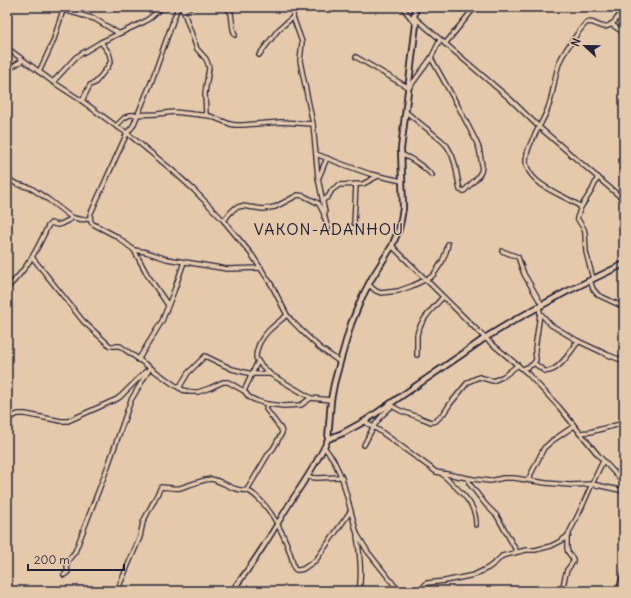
<svg xmlns="http://www.w3.org/2000/svg" width="631" height="598" font-family="Delius,sans-serif">
<rect width="100%" height="100%" fill="#e4c9ab"/>
<filter id="ink" filterUnits="userSpaceOnUse"><feTurbulence type="fractalNoise" baseFrequency=".025" numOctaves="2"/><feDisplacementMap in="SourceGraphic" scale="8" xChannelSelector="R" yChannelSelector="G"/><feConvolveMatrix kernelMatrix="1 2 1 2 8 2 1 2 1" color-interpolation-filters="sRGB"/></filter>
<g filter="url(#ink)">
<g fill="none" stroke-linecap="round" stroke-linejoin="round">
<g stroke="#22223b" stroke-width="6">
<g id="minor">
<path d="M178 7 151 83 133 126 127 133 90 215 91 222 93 224 116 236 134 250 146 252 167 259 227 269 261 268"/>
<path d="M182 7 197 49 206 59 208 64 209 68 205 93 206 115"/>
<path d="M226 7 231 13 233 29 235 35"/>
<path d="M296 7 293 14V17L302 42 300 61 313 124 318 178 325 212 324 217"/>
<path d="M402 7 415 23"/>
<path d="M64 10 95 19 118 33"/>
<path d="M183 10 191 7"/>
<path d="M414 17 510 99 539 127 624 200"/>
<path d="M611 24 624 33"/>
<path d="M445 44 475 7"/>
<path d="M7 48 53 82 82 101 116 126 127 133 172 170 194 190 224 221 252 255 271 284 287 315 292 321 304 333 320 348 340 362"/>
<path d="M259 55 278 30 293 17"/>
<path d="M356 57 409 88 431 58 440 40"/>
<path d="M7 70 23 60"/>
<path d="M39 72 53 42 64 7"/>
<path d="M53 82 76 57 101 42 144 22 151 17 162 7"/>
<path d="M82 101 90 85 95 83 107 68 111 61 109 53 101 42"/>
<path d="M406 112 441 140 447 146 452 155 455 164 460 190 464 191 477 178 481 172 482 165 479 148 475 139 458 106 431 58"/>
<path d="M116 126 124 118 130 115 157 114 174 112 210 116 230 124 235 125H243L281 122 313 124"/>
<path d="M316 154 339 163 370 174 402 181"/>
<path d="M401 154C413 159 423 166 432 175"/>
<path d="M319 177 327 158"/>
<path d="M7 179 17 184 31 188 49 200 71 217V219L61 224 57 225 51 223 48 226C37 250 27 269 7 288"/>
<path d="M619 195 624 190"/>
<path d="M323 200 328 197 332 190 339 185 363 184 378 176"/>
<path d="M581 207C565 195 535 188 527 167 521 151 543 124 548 108 554 93 554 76 560 61 563 53 580 29 586 23 591 21 594 23 598 25 611 32 619 16 624 7"/>
<path d="M71 217C78 219 84 221 90 218"/>
<path d="M224 221 229 214 235 208 242 206 263 209 275 207 298 195 304 196 316 202 319 204 324 214 328 229"/>
<path d="M354 223 356 184"/>
<path d="M392 246 485 338 527 373 559 407 599 456 624 483"/>
<path d="M134 250 148 276 168 305"/>
<path d="M502 251 518 257 524 274 542 305"/>
<path d="M32 257 83 321 110 346H120L173 384 183 390 190 392H198L210 388 223 382H228L244 391 249 397 257 401 267 404 284 406 301 405 311 398 331 400"/>
<path d="M593 279 586 252 585 233 584 229 577 218 581 207 592 190 598 177"/>
<path d="M590 280 593 289 598 295 624 307"/>
<path d="M369 285 376 291 381 293 398 291 412 286 431 277 434 274 442 262 446 252 448 244"/>
<path d="M539 307 540 313 551 325 578 341 608 355 624 361"/>
<path d="M417 355C417 348 417 341 417 335 419 322 434 307 443 297"/>
<path d="M138 360 162 321 174 291 184 262"/>
<path d="M534 363C537 365 541 369 545 371 556 374 569 354 575 346V344H577L578 341"/>
<path d="M523 369 532 365 536 360 535 349 540 314"/>
<path d="M270 374C266 369 257 363 256 357 256 354 257 350 258 347 263 333 276 324 287 315"/>
<path d="M179 388 188 373 205 356 232 369 252 374H270L311 398"/>
<path d="M244 391 258 361"/>
<path d="M390 404 392 406 401 411 421 418 431 422 436 421 444 413 450 404 468 382 479 377 493 381 504 376 518 365"/>
<path d="M7 419 18 414H25L61 421H68L117 399 121 396 146 371"/>
<path d="M365 421 368 424 380 431 431 468 436 472 441 473 473 479 490 481 503 478H514L546 483 570 485 592 484 624 491"/>
<path d="M579 433 590 432 624 423"/>
<path d="M364 445C373 427 377 419 392 406"/>
<path d="M324 447 333 459 342 478 357 534 368 552 399 591"/>
<path d="M441 473C452 484 470 498 474 512 476 517 476 521 476 525"/>
<path d="M307 477 317 478 341 477"/>
<path d="M469 479V483L472 487 486 505 497 516 517 552"/>
<path d="M528 480 544 448 552 441 574 426"/>
<path d="M247 490C271 503 289 543 294 568L296 570H299L303 569 316 560 350 512"/>
<path d="M357 536C360 554 362 573 359 591"/>
<path d="M64 575 68 572C65 562 69 559 75 552L108 466 131 400 150 368"/>
<path d="M397 588 411 591"/>
<path d="M117 591 140 537 143 522 161 487C167 487 175 489 180 488 187 486 205 479 211 479 223 481 234 492 247 490L269 453 273 449 282 433 281 429 266 409 267 404"/>
<path d="M423 591 424 586 427 583 445 581 474 575 488 568 496 562 502 556 526 550H535L551 546 561 541 569 535"/>
<path d="M562 591 565 577 567 570 573 562V559L568 552 567 548V537L581 509 592 484 603 461"/>
<path d="M618 591 624 572"/>
</g>
</g>
<g stroke="#22223b" stroke-width="7">
<path id="tertiary" d="M232 591C254 563 272 533 290 503 303 483 318 462 328 439"/>
</g>
<g stroke="#22223b" stroke-width="8">
<path id="secondary" d="M416 7 414 17 416 24 401 149 403 208 401 220 399 229 392 246 372 278 362 297 351 324 340 362 334 384 331 400 328 439 343 433 365 421 461 355 485 338 513 321 566 292 624 264"/>
</g>
<use href="#minor" stroke="#e4c9ab" stroke-width="3.5"/>
<use href="#tertiary" stroke="#e4c9ab" stroke-width="4"/>
<use href="#secondary" stroke="#e4c9ab" stroke-width="4.5"/>
</g>
</g>
<g text-anchor="middle" stroke-width="3" stroke-linejoin="round" paint-order="stroke">
<g font-size="16" letter-spacing="1" fill="#22223b" stroke="#e4c9ab">
<text x="329" y="235">VAKON-ADANHOU</text>
</g>
</g>
<rect width="631" height="598" fill="none" stroke="#e4c9ab" stroke-width="24"/>
<rect x="12" y="12" width="607" height="574" fill="none" stroke="#22223b" stroke-width="1.5" filter="url(#ink)"/>
<g transform="translate(585 46) rotate(292)" stroke="#e4c9ab" stroke-width="3" paint-order="stroke">
<path d="M0-3L7 15L0 10L-7 15Z" fill="#22223b"/>
<text y="-6" font-size="11" font-weight="bold" text-anchor="middle" fill="#22223b">N</text>
</g>
<path d="M28 564v6h96v-6" fill="none" stroke="#22223b" stroke-width="2"/>
<text x="34" y="564" font-size="12" fill="#22223b" stroke="#e4c9ab" stroke-width="3" paint-order="stroke">200 m</text>
</svg>
